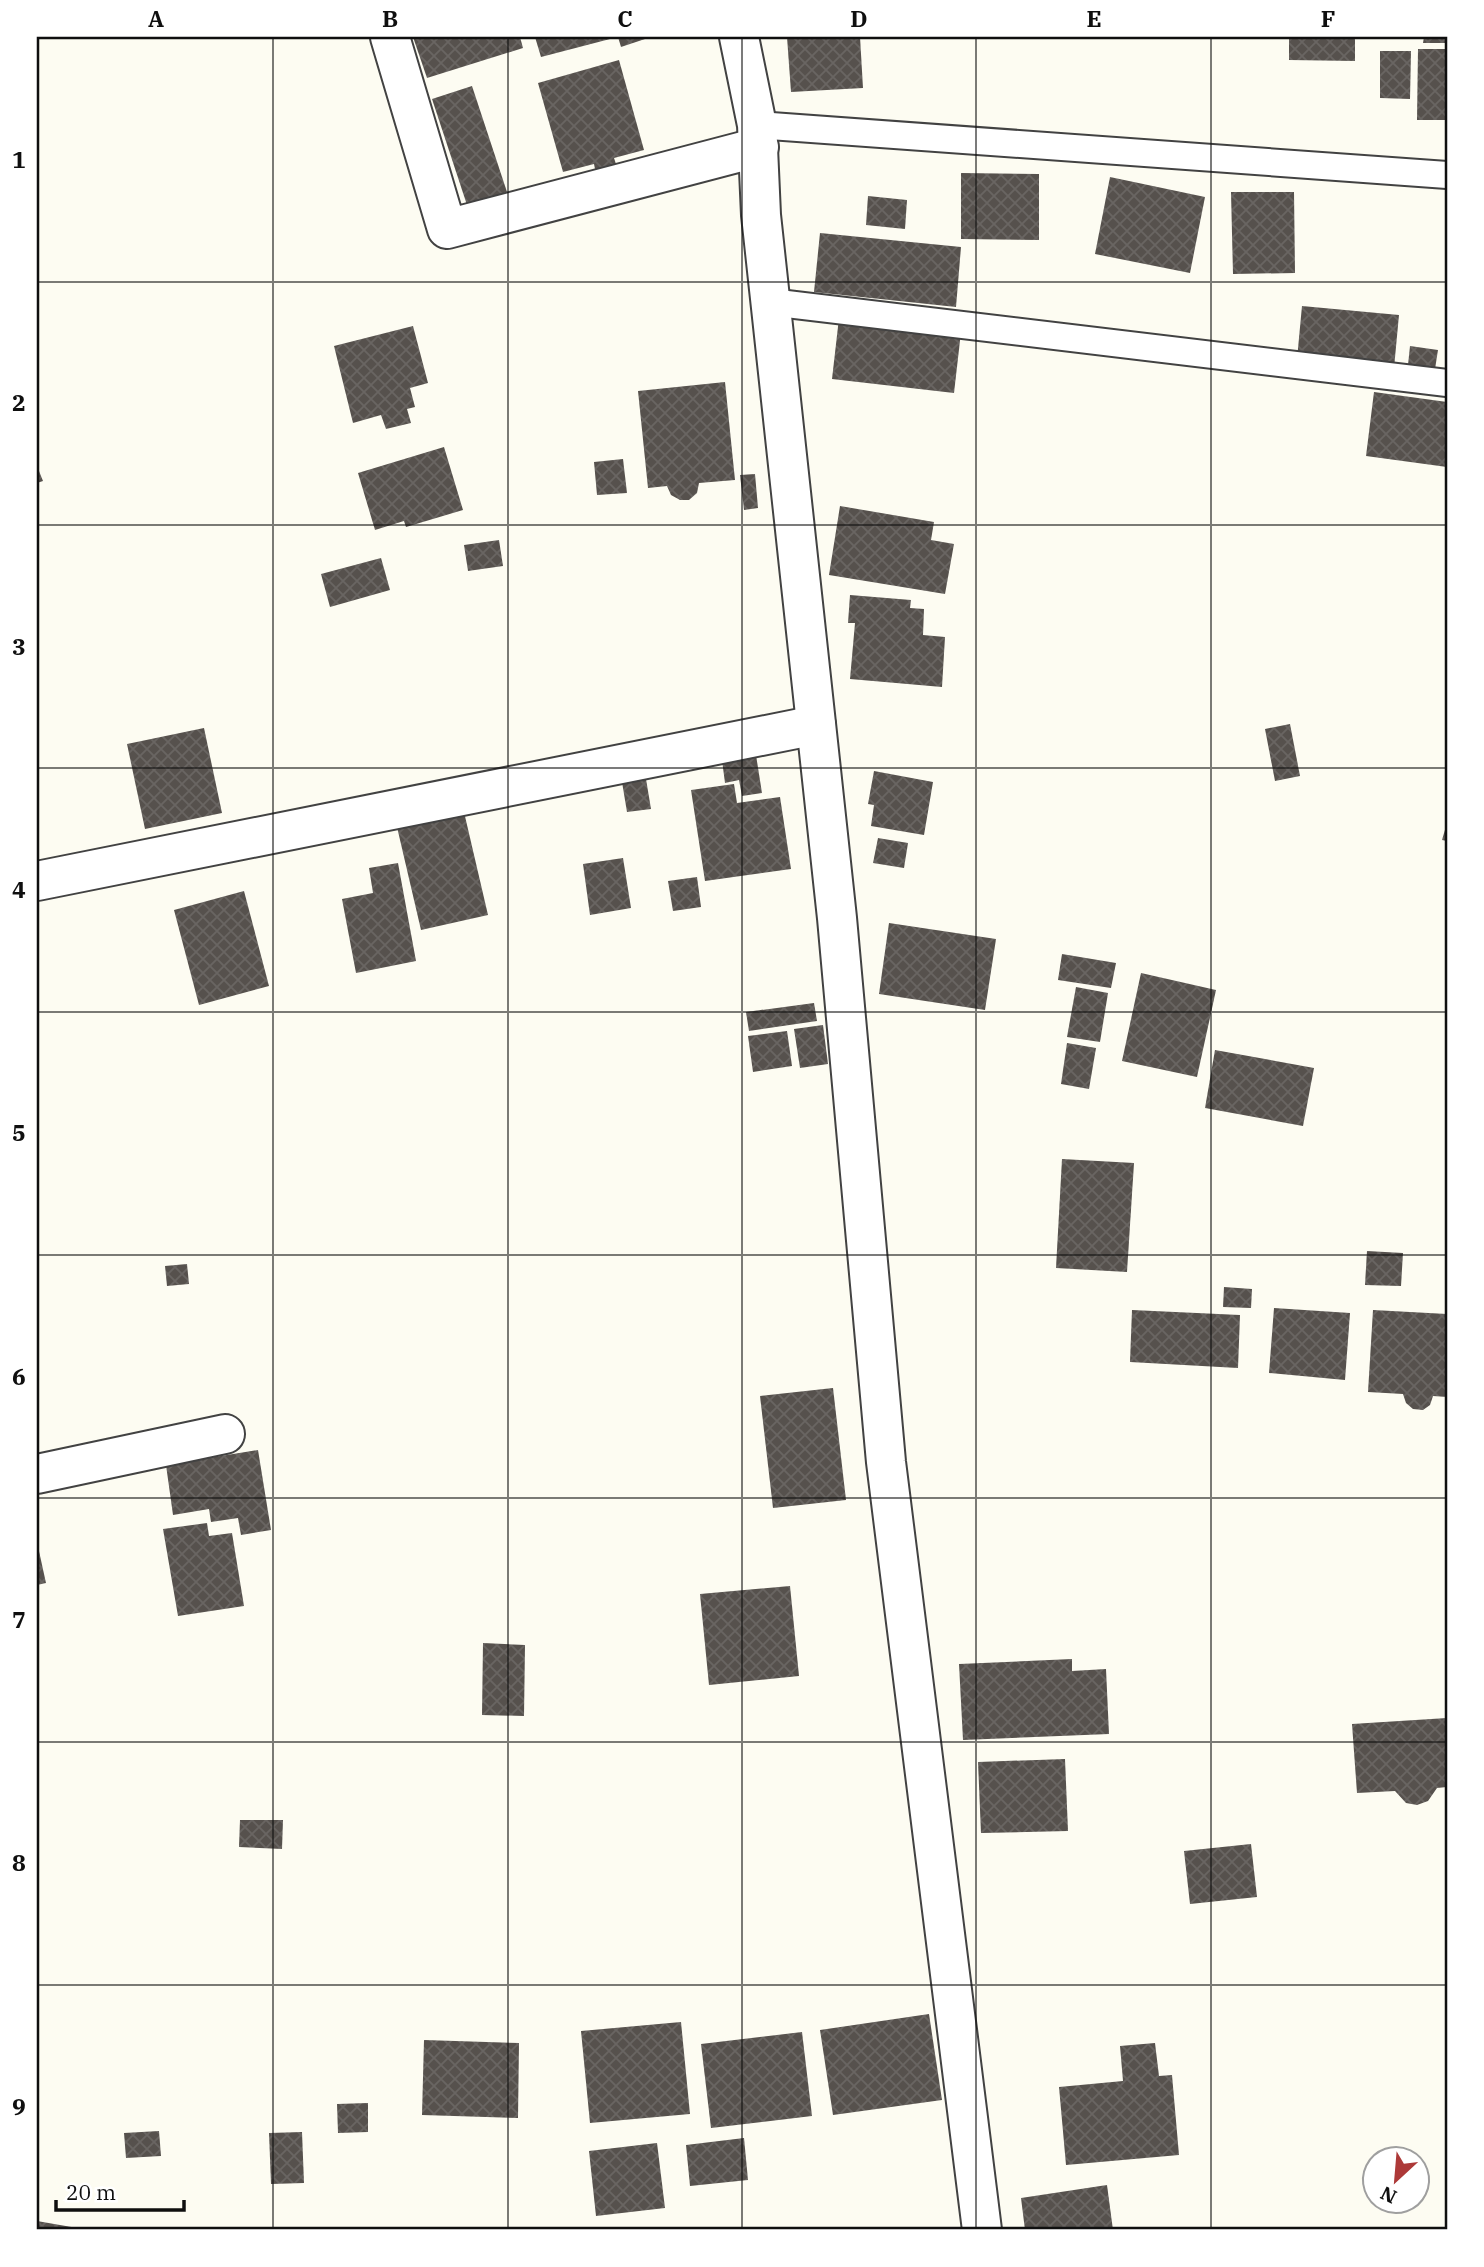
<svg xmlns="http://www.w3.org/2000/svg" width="1484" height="2267" font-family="'IBM Plex Serif',serif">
<defs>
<pattern id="building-cross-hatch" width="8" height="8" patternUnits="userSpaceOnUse" patternTransform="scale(1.75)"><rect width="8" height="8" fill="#56514d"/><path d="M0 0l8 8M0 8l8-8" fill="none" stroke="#696562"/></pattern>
</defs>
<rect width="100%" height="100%" fill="#fdfcf2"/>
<g fill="url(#building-cross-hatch)">
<path d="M413 37H520L523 48 427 78Z"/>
<path d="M535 37H609L610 39 541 57Z"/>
<path d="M618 37H651L621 47Z"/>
<path d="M787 37H860L863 88 791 92Z"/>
<path d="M1289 37H1355V61L1289 60Z"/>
<path d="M1424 37H1447V43H1423Z"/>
<path d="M1418 49H1447V120H1417Z"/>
<path d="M1380 51H1411L1410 99 1380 98Z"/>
<path d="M619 60 644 150 614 158 616 164 595 169 594 164 563 172 538 83Z"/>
<path d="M472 86 507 192 467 205 432 99Z"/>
<path d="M961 173 1039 174V240L961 239Z"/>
<path d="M1110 177 1205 197 1190 273 1095 254Z"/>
<path d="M1231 192H1294L1295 273 1233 274Z"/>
<path d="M868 196 907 200 905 229 866 225Z"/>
<path d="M820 233 961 247 956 307 814 292Z"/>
<path d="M1302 306 1399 315 1394 368 1297 359Z"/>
<path d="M839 318 961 332 954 393 832 379Z"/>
<path d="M413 326 428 383 410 388 415 407 407 409 411 423 386 429 381 415 353 423 334 346Z"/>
<path d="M1410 346 1438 350 1435 369 1408 365Z"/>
<path d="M725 382 735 480 699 483 697 493 689 500H680L671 495 667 486 648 488 638 391Z"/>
<path d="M1374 392 1447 402V467L1366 456Z"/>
<path d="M444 447 463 510 406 527 404 521 375 530 358 473Z"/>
<path d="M623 459 627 493 597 495 594 462Z"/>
<path d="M37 466 43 481 37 483Z"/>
<path d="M755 474 758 508 744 510 740 475Z"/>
<path d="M840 506 934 522 931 540 954 544 945 594 829 575Z"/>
<path d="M499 540 503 566 468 571 464 545Z"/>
<path d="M381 558 390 590 330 607 321 574Z"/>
<path d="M850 595 911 600 910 608 924 609 923 635 945 637 942 687 850 679 855 623H848Z"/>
<path d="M1290 724 1300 776 1275 781 1265 729Z"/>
<path d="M204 728 222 813 145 829 127 744Z"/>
<path d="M756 755 762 793 742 796 739 780 725 783 722 760Z"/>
<path d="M874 771 933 782 924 835 871 826 874 805 868 804Z"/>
<path d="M646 779 651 809 627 812 622 782Z"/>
<path d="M734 784 737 803 780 797 791 869 705 881 691 790Z"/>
<path d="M464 812 488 915 421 930 397 827Z"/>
<path d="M1447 823V841L1442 840Z"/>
<path d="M878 838 908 843 904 868 873 863Z"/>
<path d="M623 858 631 908 590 915 583 864Z"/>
<path d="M398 863 416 961 356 973 342 899 373 893 369 868Z"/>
<path d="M697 877 701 907 673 911 668 881Z"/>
<path d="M244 891 269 986 199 1005 174 910Z"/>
<path d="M889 923 996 939 985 1010 879 994Z"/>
<path d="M1062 954 1116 963 1111 988 1058 980Z"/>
<path d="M1141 973 1216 990 1197 1077 1122 1061Z"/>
<path d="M1076 987 1108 993 1100 1042 1067 1037Z"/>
<path d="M814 1003 817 1021 749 1031 746 1012Z"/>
<path d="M823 1025 828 1064 800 1068 794 1029Z"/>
<path d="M787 1031 792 1066 753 1072 748 1036Z"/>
<path d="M1067 1043 1096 1048 1089 1089 1061 1084Z"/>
<path d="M1215 1050 1314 1068 1303 1126 1205 1108Z"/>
<path d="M1062 1159 1134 1163 1127 1272 1056 1268Z"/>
<path d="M1367 1251 1403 1253 1401 1286 1365 1285Z"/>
<path d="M187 1264 189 1284 167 1286 165 1266Z"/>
<path d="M1224 1287 1252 1289 1251 1308 1223 1307Z"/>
<path d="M1274 1308 1350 1313 1345 1380 1269 1373Z"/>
<path d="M1132 1310 1240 1315 1238 1368 1130 1362Z"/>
<path d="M1373 1310 1447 1314V1397L1433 1396 1430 1405 1423 1410 1413 1409 1406 1403 1403 1394 1368 1392Z"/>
<path d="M833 1388 846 1500 773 1508 760 1396Z"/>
<path d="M258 1450 271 1530 241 1535 238 1518 211 1522 209 1509 173 1515 166 1465Z"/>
<path d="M207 1523 209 1536 232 1533 244 1606 178 1616 163 1529Z"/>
<path d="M37 1542 46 1583 37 1585Z"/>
<path d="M790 1586 799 1676 709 1685 700 1594Z"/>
<path d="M483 1643 525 1645 524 1716 482 1715Z"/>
<path d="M1072 1659V1671L1106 1669 1109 1734 963 1740 959 1664Z"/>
<path d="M1447 1718V1787L1437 1788 1428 1801 1417 1805 1406 1803 1395 1791 1357 1793 1352 1724Z"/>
<path d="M1065 1759 1068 1831 981 1833 978 1762Z"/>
<path d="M240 1820H283L282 1849 239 1847Z"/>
<path d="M1251 1844 1257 1897 1190 1904 1184 1851Z"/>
<path d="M929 2014 942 2100 833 2115 820 2030Z"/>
<path d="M681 2022 690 2114 590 2123 581 2031Z"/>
<path d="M802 2032 812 2116 711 2128 701 2044Z"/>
<path d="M424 2040 519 2043 518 2118 422 2115Z"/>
<path d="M1155 2043 1159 2076 1172 2075 1179 2155 1066 2165 1059 2087 1123 2081 1120 2046Z"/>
<path d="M368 2103V2132L338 2133 337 2104Z"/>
<path d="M159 2131 161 2156 126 2158 124 2133Z"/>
<path d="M302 2132 304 2183 271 2184 269 2133Z"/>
<path d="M744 2138 748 2180 690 2186 686 2145Z"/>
<path d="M657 2143 665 2208 596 2216 589 2151Z"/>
<path d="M1107 2185 1113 2230H1025L1021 2198Z"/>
<path d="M37 2221 83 2229V2230H37Z"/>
</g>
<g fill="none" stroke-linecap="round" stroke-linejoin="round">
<g stroke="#424242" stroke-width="30">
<g id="lane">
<path d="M757 125 1447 175"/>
<path d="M770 302 1447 383"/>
</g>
</g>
<g stroke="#424242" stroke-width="42">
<g id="street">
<path d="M390 37 447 229 759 147"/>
<path d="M739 37 757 125 761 215 837 918 886 1462 982 2230"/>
<path d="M37 881 816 725"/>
<path d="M37 1474 225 1434"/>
</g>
</g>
<use href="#lane" stroke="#fff" stroke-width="26"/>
<use href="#street" stroke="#fff" stroke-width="38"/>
</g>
<path fill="none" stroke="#0f0f0f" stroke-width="2" stroke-opacity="0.55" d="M273 37V2230M508 37V2230M742 37V2230M976 37V2230M1211 37V2230M37 282H1447M37 525H1447M37 768H1447M37 1012H1447M37 1255H1447M37 1498H1447M37 1742H1447M37 1985H1447"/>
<rect width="1484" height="2267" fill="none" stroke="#ffffff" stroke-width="77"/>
<g transform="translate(1396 2180) rotate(206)"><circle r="33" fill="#ffffff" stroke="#9f9f9f" stroke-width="2"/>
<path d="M0-5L12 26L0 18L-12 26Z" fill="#ad3938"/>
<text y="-10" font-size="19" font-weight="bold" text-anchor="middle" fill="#0f0f0f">N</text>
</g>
<path d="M56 2200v10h128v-10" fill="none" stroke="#0f0f0f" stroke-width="3.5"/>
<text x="66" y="2200" font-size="21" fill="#0f0f0f" stroke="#ffffff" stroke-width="5" paint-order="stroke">20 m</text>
<rect x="38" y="38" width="1408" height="2190" fill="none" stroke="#0f0f0f" stroke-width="2.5"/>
<g font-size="23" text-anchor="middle" font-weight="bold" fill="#0f0f0f">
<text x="156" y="27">A</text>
<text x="390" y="27">B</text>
<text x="625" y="27">C</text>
<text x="859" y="27">D</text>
<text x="1094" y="27">E</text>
<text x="1328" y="27">F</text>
<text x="19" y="168">1</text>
<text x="19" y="411">2</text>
<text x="19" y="655">3</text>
<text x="19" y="898">4</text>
<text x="19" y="1141">5</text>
<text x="19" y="1385">6</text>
<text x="19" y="1628">7</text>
<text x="19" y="1871">8</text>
<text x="19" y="2115">9</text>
</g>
</svg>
